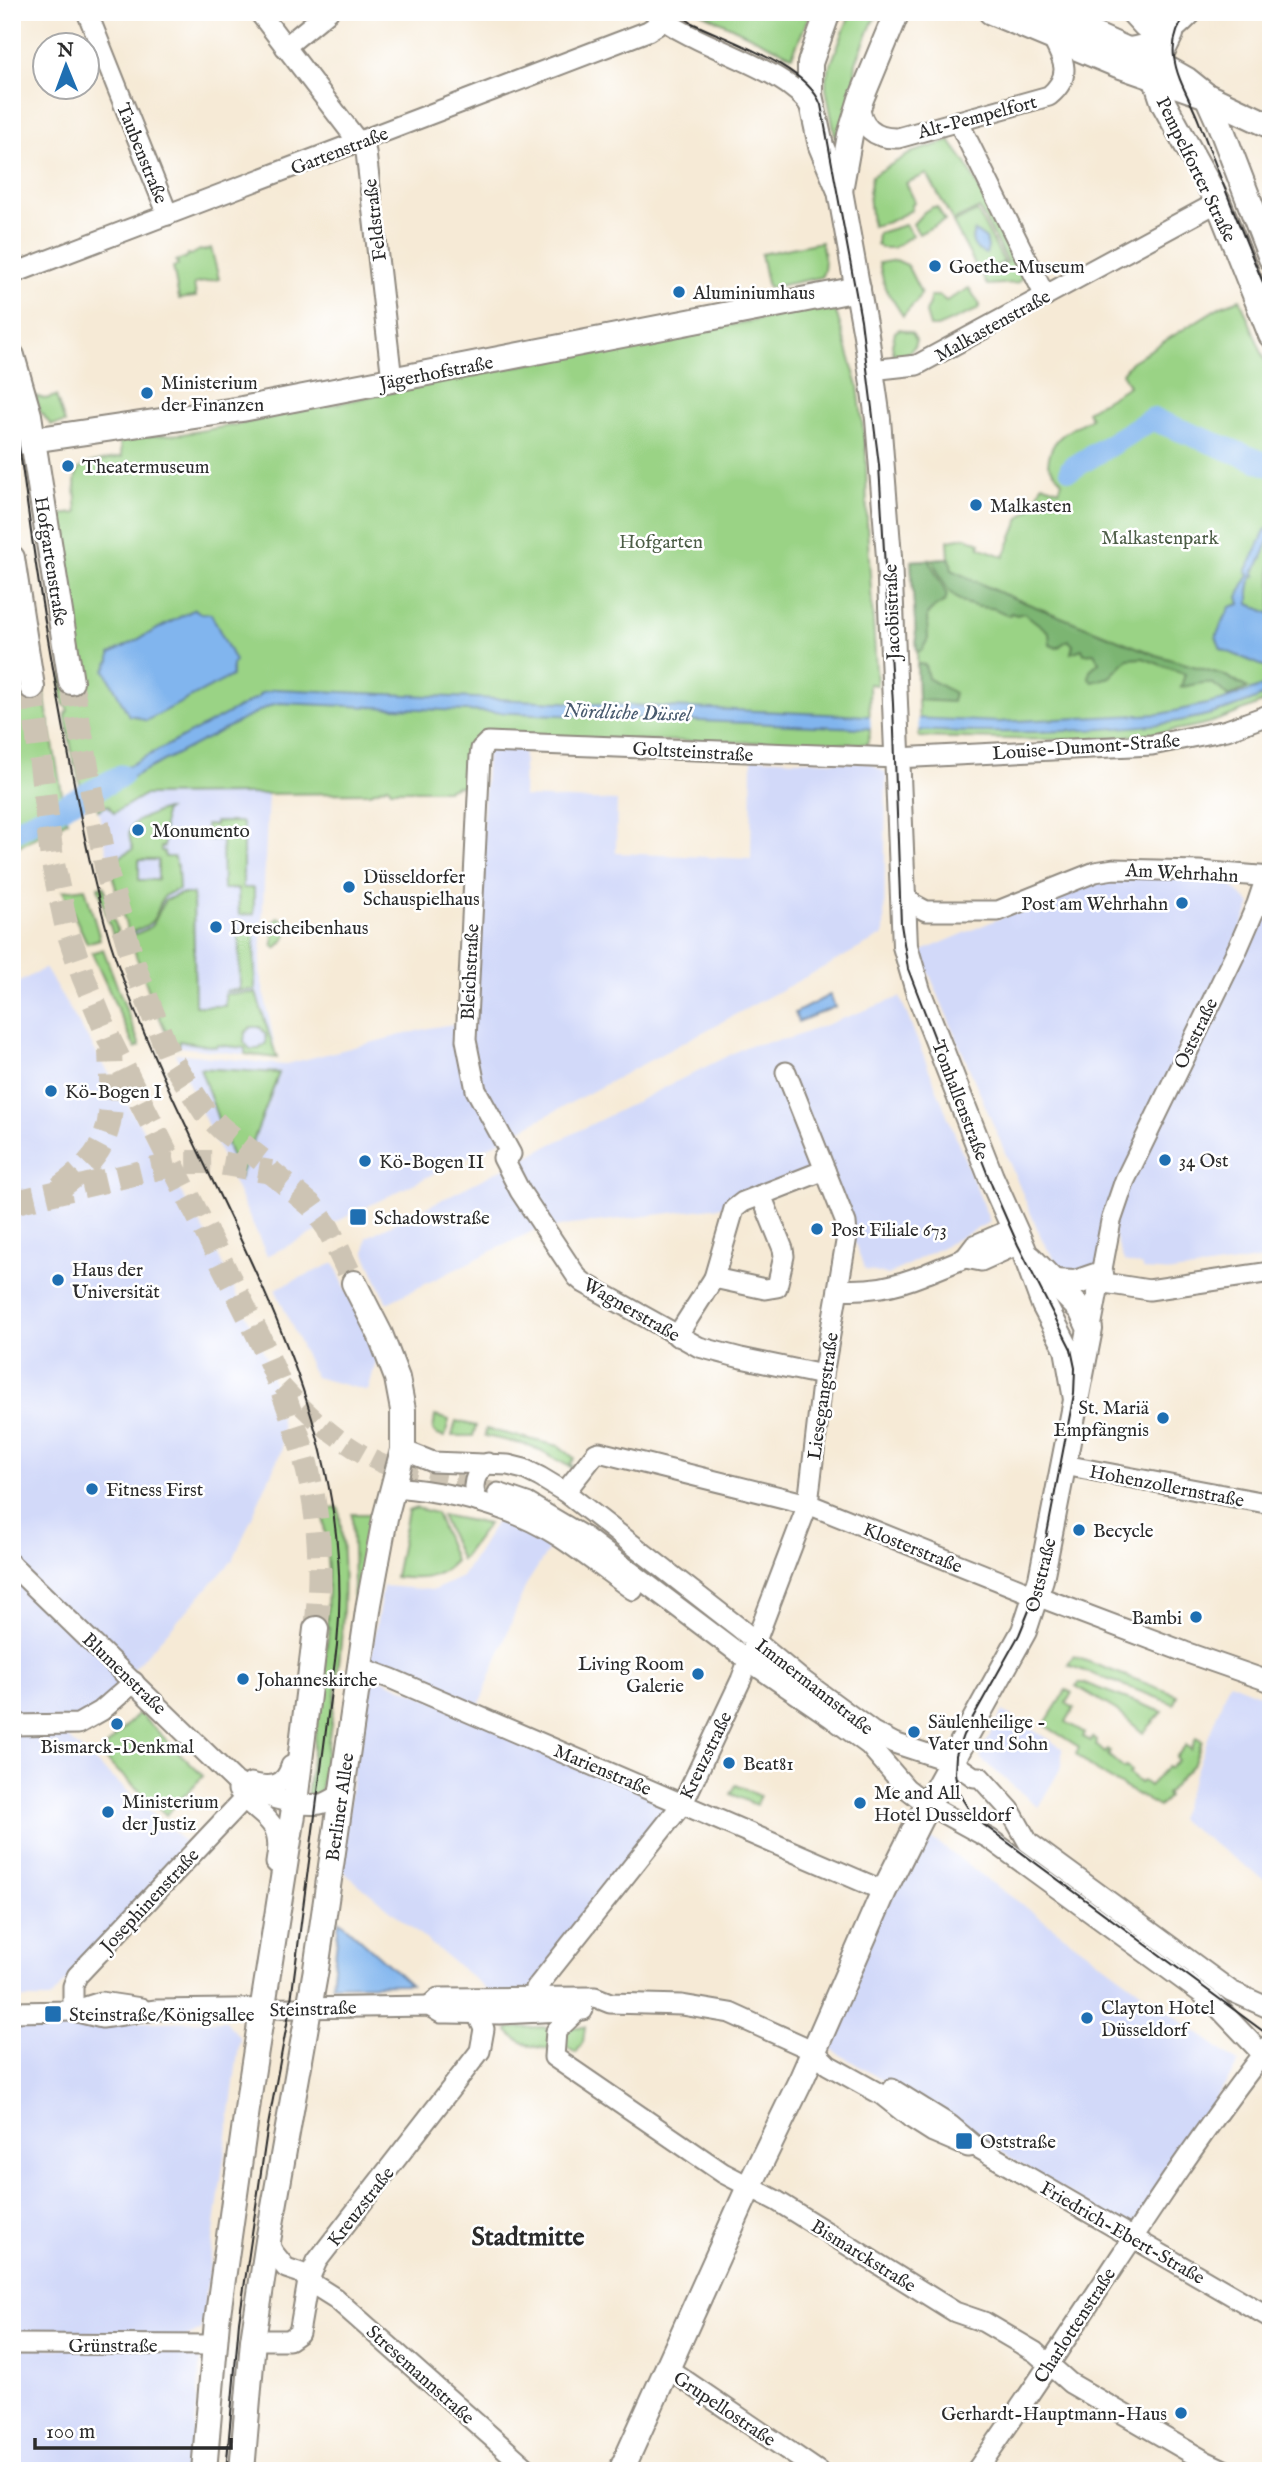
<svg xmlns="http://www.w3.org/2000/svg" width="1283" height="2483" font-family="'IM FELL English',serif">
<rect width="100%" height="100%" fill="#fff"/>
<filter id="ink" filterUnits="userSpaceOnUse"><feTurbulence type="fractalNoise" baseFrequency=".0143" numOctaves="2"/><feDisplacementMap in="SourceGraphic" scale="14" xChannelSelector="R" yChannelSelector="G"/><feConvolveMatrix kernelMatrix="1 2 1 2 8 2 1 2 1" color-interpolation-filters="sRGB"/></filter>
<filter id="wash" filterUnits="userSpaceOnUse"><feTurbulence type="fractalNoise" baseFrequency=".00686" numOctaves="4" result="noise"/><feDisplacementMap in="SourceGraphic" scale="28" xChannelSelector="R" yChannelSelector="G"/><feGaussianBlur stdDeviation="1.57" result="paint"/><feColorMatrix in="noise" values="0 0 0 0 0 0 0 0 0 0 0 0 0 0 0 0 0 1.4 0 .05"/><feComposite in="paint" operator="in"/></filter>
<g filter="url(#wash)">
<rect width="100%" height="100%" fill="#f6ead6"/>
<g fill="#d2d9f9">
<path d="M487 747H524L523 797 617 801 616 853 751 859 752 758 870 763 886 773 884 935 490 1146 267 1256 175 1053 283 1065 429 1028 472 1021Z"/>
<path d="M268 794 260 973 277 1058 172 1046 151 997 128 933 112 876 98 810 108 805 114 812 144 795Z"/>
<path d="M1131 874 1228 883 1251 904 1096 1270 1062 1271 1043 1242 920 952 1095 878Z"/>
<path d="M1271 902V1258L1173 1272 1143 1270V1266L1124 1262 1113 1230 1115 1219 1262 904Z"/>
<path d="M45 968 213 1245 269 1363 282 1427V1449L233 1560 130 1673 12 1561V986Z"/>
<path d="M900 997 990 1222 888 1275 865 1270 825 1163 729 1206 537 1229 387 1303 365 1253 367 1237 747 1046 791 1038Z"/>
<path d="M334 1263 377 1358 368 1391 315 1377 275 1289Z"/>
<path d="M502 1512 553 1543 526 1585 476 1713 370 1662 383 1586 434 1590 462 1577Z"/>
<path d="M12 1570 117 1671 118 1689 84 1719 12 1721Z"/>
<path d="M383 1680 666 1797 671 1813 522 2000 501 2001 340 1869 365 1684Z"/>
<path d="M1229 1682 1271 1699V1884L1178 1819Z"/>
<path d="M1003 1711 1062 1748V1766L1038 1807 980 1758 985 1744Z"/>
<path d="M12 1729H58L190 1847 50 1999H12Z"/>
<path d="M931 1838 1239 2063 1131 2231 821 2043 887 1893Z"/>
<path d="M226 2021 240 2038 201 2330 185 2338 12 2337V2024Z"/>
<path d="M12 2348 191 2349 201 2360 191 2471H12Z"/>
</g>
<g fill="#9ad385" stroke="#627f58" stroke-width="2" fill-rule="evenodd">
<path d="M700 12H811L792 56Z"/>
<path d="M851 12H881L873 21 856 62 854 91 838 142 836 141 826 88V77Z"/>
<path d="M950 141 966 163 1024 276 1017 283 987 285 982 276 1007 262 979 208 953 221 927 174 906 183 915 202 912 204V210L889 222 872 226 869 193 872 176 913 152Z"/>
<path d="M932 207H937L945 220 919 234 913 224 924 212Z"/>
<path d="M977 211 1004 262 980 274 953 223ZM975 231 986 239 987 248 978 250 972 238Z"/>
<path d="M905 225 913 235 893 248H882L877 244 878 233Z"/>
<path d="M821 242C823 253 828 267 821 277L768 288 761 254Z"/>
<path d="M211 248 219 279 194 284 196 297 179 299 173 267 178 265 176 261 187 257 188 254 191 255 200 250 203 251Z"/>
<path d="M896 260 907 265 921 293 917 301 903 316 885 288 879 263Z"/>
<path d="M969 288 980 305 977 310 937 327H930L926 313 931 296H940L946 301Z"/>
<path d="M1240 299 1271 375V699C1248 709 1225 719 1201 725 1109 746 1012 739 919 737L917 652 911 561 949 558 948 540 966 537 980 543 979 547 1004 557 1020 518 1034 505 1042 484 1059 490 1062 482 1048 464C1050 436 1069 431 1091 418L1087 411 1129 386 1122 373 1131 362 1221 306Z"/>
<path d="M824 307 833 309 837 315 858 386 866 453 867 526 877 685 869 684 870 733 867 744 490 738 471 787 457 786 447 790H391L388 786 370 793 144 795 114 813 108 805 98 810 95 790 82 796 76 763 74 764 65 713 68 711 66 705H64L61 684 73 635 58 515 77 513C73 463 71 465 122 457L119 438 182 434 240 424 471 375Z"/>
<path d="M900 329 912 333 916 340 914 347 903 358 894 356 892 345 895 332Z"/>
<path d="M35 396 45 399 56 396 65 423 51 425 40 411Z"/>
<path d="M12 630 42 684 67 821 12 850Z"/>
<path d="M162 810H167L164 812V847H161V851H164L165 857H174L178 868 179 890C153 895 164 911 150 923 144 928 135 931 128 933L109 863 133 849C121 821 141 820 162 810ZM139 860H158V880H139Z"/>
<path d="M215 822H240L243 824V888H254V914L239 915 238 889H223L222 840H207L206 825H215Z"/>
<path d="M104 886 118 933 113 935 98 887Z"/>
<path d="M85 888 100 939 87 943 63 891Z"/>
<path d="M180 894H193L195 1006H225V994L256 993 277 1058 245 1054V1048L217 1045 216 1047 179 1041 178 1047 172 1046 151 997 129 936C159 927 152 923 165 900ZM251 1027H260L266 1034V1043L259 1049H250L244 1042 245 1033Z"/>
<path d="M278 918 286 920 289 930 284 940 276 948 273 945V922Z"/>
<path d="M254 930 255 990 225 991 240 989 239 931Z"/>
<path d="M103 949 140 1046 135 1048 92 953Z"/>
<path d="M200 1068 279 1073 239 1178Z"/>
<path d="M435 1416 449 1420 445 1437 437 1435 433 1430Z"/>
<path d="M456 1421 476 1426 473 1436H452Z"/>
<path d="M486 1429 559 1446 574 1458 570 1464 573 1467 572 1468 531 1446 485 1436Z"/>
<path d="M336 1507 339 1509C352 1606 335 1703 319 1799L307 1797 329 1628H327L328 1570 323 1512 324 1510Z"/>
<path d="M416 1508 436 1513 455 1561C437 1580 420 1580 395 1577L408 1511Z"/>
<path d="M352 1514H372L351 1642 354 1584Z"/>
<path d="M441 1515 488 1524 461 1560Z"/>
<path d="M1073 1656 1177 1695 1174 1704 1068 1665Z"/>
<path d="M1079 1683H1084L1163 1712 1143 1733 1116 1710 1076 1686Z"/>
<path d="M1066 1690 1072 1693 1066 1703 1074 1708 1066 1722 1085 1733 1083 1737 1091 1741 1093 1738 1097 1741 1096 1745 1105 1753 1108 1750 1110 1752 1108 1755 1124 1769 1126 1767 1131 1771 1129 1774 1140 1783 1143 1781 1149 1786 1168 1766 1170 1768 1178 1760 1176 1757 1186 1745 1191 1750 1196 1738 1202 1741 1194 1763 1166 1794 1168 1797 1159 1807 1096 1771 1076 1754 1079 1747 1044 1725Z"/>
<path d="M139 1713 203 1776 166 1815 99 1754Z"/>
<path d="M736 1785 760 1796 756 1805 731 1794Z"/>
<path d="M543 2027 553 2030 549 2049C533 2047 518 2044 507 2030L509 2028Z"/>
<path d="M571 2027H585L583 2042 576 2053 562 2044V2035Z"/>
</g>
<g fill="#7bb572" stroke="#53704e" stroke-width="2">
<path d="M950 558 952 570 996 591 1156 655 1224 675 1248 688 1228 697C1209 676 1207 683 1181 687L1185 674 1143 658 1127 659 1110 677 1093 682 1089 679 1090 670 1099 662 1094 653 1084 654 1082 649 1071 653 1073 645 1068 640 1057 648 1050 645 1049 632 1024 613 1017 615 1011 613 1010 616C1003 614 997 608 990 608 954 606 945 591 933 559Z"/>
<path d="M929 560 947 595 945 601 935 607 927 615 928 639 922 650 917 652 911 561Z"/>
<path d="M917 664 925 665 928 678 954 693 952 702 918 700Z"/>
</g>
<g fill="#81b5ee" stroke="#56708c" stroke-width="2">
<path d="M975 231 986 239 988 247 986 254C976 251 968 241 975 231Z"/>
<path d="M1266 529 1271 531C1271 539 1259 566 1254 571L1255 576 1252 575 1249 591V604L1271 614V666H1263L1221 649 1216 636 1230 607 1240 604 1238 597 1249 574 1246 572Z"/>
<path d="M195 609 200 613 211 614 235 661 232 665V676L146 721 135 716H129L105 670 110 660V654Z"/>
<path d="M1271 683V692C1206 724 1137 728 1065 731 967 735 868 728 770 724 606 717 443 710 279 703L271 705 96 796 94 784 259 697V694L275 689 998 722 1161 714 1221 701Z"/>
<path d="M65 799 67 811 32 830 29 817Z"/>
<path d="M830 995 835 1007 798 1022 795 1013Z"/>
<path d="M339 1920 410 1984 332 1985Z"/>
</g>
<path fill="#f6ead6" d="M889 714 918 715 919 733 871 732 870 715Z"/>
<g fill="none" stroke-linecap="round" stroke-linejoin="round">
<g stroke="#81b5ee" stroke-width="23">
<path d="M1071 469 1152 419 1271 466"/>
<path d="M12 833 121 776"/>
</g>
</g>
</g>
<g filter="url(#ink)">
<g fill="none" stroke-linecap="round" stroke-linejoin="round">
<path stroke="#cdc4b4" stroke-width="19" stroke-dasharray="19 10" stroke-linecap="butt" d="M282 1386C316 1423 355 1457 404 1472 435 1481 467 1484 498 1493"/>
<g stroke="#cdc4b4" stroke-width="24" stroke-dasharray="24 12" stroke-linecap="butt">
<path d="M71 682 108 877 137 973 170 1058 205 1112 222 1129 263 1161 271 1172 312 1206 328 1228 354 1283"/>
<path d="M32 687 52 859 67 929 83 976 110 1041 259 1337C305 1437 329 1518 316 1629"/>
<path d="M59 1188C119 1146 112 1116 110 1049"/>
<path d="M12 1203 184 1162H214L271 1172"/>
</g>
<g stroke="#908a80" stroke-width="23">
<g id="minor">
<path d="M87 12 168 215"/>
<path d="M259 12 366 152 392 380"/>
<path d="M655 13C696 49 787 66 812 109"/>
<path d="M285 47 328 12"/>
<path d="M1126 48C1161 42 1168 38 1193 12"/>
<path d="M859 103C861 127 874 139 898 138L1049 96C1073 76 1064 60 1051 36"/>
<path d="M958 121 1045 296"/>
<path d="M12 274 648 31 664 21"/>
<path d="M871 370 917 365 1218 202"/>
<path d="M902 893 913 904 926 911H998L1095 872 1114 869 1199 871 1271 877"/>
<path d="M786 1072 846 1223 847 1236 838 1289"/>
<path d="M511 1154 476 1090 466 1040 480 756 481 749 488 742 897 758 1152 745 1227 730 1271 714"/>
<path d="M503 1158 520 1191 577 1277 584 1283 699 1347 741 1358 823 1375"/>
<path d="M965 1258 981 1261 1021 1243"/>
<path d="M928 1273 965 1258 975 1245 1014 1228"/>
<path d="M714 1278 734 1209 743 1202 761 1195"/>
<path d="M1086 1280 1149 1290 1271 1272"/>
<path d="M1090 1333 1111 1221 1125 1180 1238 948 1257 904 1266 877"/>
<path d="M677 1336 714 1278 765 1289 777 1287 784 1256 783 1249 761 1195 825 1170"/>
<path d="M403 1450 433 1462 508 1465 524 1469 540 1477 565 1492 737 1626 801 1679 873 1732 894 1743 952 1762 974 1777H980L1010 1810 1028 1842 1231 1991 1271 2009"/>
<path d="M1064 1465 1271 1504"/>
<path d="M394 1487C452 1492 509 1505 558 1536 584 1553 608 1572 633 1590"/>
<path d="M565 1492 596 1453 599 1452 808 1504 1037 1596 1185 1652 1271 1682"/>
<path d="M498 1493 527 1503 586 1538 749 1661 832 1718 869 1745 906 1788 928 1805 990 1839 1212 2001 1271 2063"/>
<path d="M479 1502C469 1488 475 1472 488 1463"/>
<path d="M12 1565 236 1782C256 1795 296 1807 320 1804 327 1803 334 1798 340 1795"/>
<path d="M359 1667 392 1679 884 1891"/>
<path d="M12 1725 78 1724 101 1711 134 1682"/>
<path d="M251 1783C270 1788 285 1787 291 1766L300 1762"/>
<path d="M238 1790C258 1820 285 1815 276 1863"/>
<path d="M429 2006 438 1998 595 1997 610 2003 682 2005 730 2013 814 2051 828 2065 882 2095 911 2118 933 2132 968 2147 975 2146"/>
<path d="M73 2011 102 2018 156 2010 429 2006 441 2013H448L500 2014 583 2010"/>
<path d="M73 2011V1986L77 1976 244 1799"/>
<path d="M577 2011 556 2031 554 2057 723 2173 777 2201 955 2312 984 2322 1035 2352 1070 2383 1205 2461 1226 2471"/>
<path d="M12 2012 73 2011 101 2002 141 2008"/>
<path d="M535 2012 536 1988 683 1803 741 1680 808 1504 823 1375 838 1289C869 1291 893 1287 923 1275"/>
<path d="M892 2089 950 2125 975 2146 1271 2318"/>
<path d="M268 2241 273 2252 286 2268 301 2273 308 2281 335 2298 530 2471"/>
<path d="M253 2340H289L299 2333 308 2281 317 2261 480 2051 484 2029 477 2014"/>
<path d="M12 2344 214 2345"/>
<path d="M667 2368 818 2471"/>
<path d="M976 2471C1077 2330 1164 2179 1271 2043"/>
</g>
</g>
<g stroke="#908a80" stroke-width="28">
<g id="major">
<path d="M828 12 810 63V95L821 146 840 191 866 335 878 419 889 557 905 946 918 991 991 1177 1023 1248 1044 1305 1067 1349 1076 1399"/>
<path d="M991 12 1118 65 1207 96 1271 126"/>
<path d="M1042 12 1157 63 1187 80 1207 96 1220 125 1271 258"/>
<path d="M1133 12 1145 25 1171 34 1157 63"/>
<path d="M1156 80 1164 104 1218 202 1271 335"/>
<path d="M840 191 850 135 861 99 897 12"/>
<path d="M12 356 29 415 71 682"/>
<path d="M12 443 242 409 858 289"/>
<path d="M12 558 32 687"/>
<path d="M1055 1282 1075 1283 1101 1274"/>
<path d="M204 2471 217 2321 250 2088 295 1802 316 1629"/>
<path d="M242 2471 253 2340 268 2241 316 1969 369 1604 385 1518 403 1450V1410L397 1378 380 1334 354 1283"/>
<path d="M621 2471 749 2187 802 2078 884 1891 920 1819 1024 1631 1041 1579 1090 1329 1081 1310 1030 1258"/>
</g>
</g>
<use href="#minor" stroke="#fff" stroke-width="19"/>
<use href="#major" stroke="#fff" stroke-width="24"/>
<g stroke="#2b2b2b" stroke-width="2">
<path d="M676 12 692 23C729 41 807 66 821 105L861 320 879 465 893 704 901 924 908 969 992 1186 1018 1245 1071 1349 1075 1368 1074 1394 1035 1596 1019 1635 963 1735 956 1755 955 1773 958 1792 971 1813 984 1825 1271 2037"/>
<path d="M1188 12C1178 25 1172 41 1174 57 1177 81 1191 100 1199 122 1222 182 1245 242 1271 301"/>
<path d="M12 403C20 446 25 489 31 532 42 607 55 682 69 757 81 819 92 880 110 941 184 1176 363 1386 337 1645L290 2008 267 2131 239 2322 226 2471"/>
</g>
</g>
</g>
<g fill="#1f6fb2" stroke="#fff" stroke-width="2.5">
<circle cx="935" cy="266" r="7"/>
<circle cx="679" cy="292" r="7"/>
<circle cx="147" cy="393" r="7"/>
<circle cx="68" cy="466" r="7"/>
<circle cx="976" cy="505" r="7"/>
<circle cx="138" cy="830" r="7"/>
<circle cx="349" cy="887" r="7"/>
<circle cx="1182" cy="903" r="7"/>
<circle cx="216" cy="927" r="7"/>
<circle cx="51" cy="1091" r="7"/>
<circle cx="1165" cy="1160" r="7"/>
<circle cx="365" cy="1161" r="7"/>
<rect x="349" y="1208" width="18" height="18" rx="3.5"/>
<circle cx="817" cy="1229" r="7"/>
<circle cx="58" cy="1280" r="7"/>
<circle cx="1163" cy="1418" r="7"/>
<circle cx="92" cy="1489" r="7"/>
<circle cx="1079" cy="1530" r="7"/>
<circle cx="1196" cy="1617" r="7"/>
<circle cx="698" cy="1674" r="7"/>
<circle cx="243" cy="1679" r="7"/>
<circle cx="117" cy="1724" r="7"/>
<circle cx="914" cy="1732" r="7"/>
<circle cx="729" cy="1763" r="7"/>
<circle cx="860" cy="1803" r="7"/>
<circle cx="108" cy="1812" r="7"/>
<rect x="44" y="2005" width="18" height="18" rx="3.5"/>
<circle cx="1087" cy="2018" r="7"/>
<rect x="955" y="2132" width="18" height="18" rx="3.5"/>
<circle cx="1181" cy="2413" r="7"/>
</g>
<g text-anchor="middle" stroke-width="5" stroke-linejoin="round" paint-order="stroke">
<g font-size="19" fill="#2b2b2b" stroke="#fff">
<text transform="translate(977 116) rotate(-15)" y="7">Alt-Pempelfort</text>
<text transform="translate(339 150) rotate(-21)" y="7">Gartenstraße</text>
<text transform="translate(143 153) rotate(68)" y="7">Taubenstraße</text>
<text transform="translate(1197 169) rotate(64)" y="7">Pempelforter Straße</text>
<text transform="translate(374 220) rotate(-97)" y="7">Feldstraße</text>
<text transform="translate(992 325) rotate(-29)" y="7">Malkastenstraße</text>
<text transform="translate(436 372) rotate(-11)" y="7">Jägerhofstraße</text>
<text transform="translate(52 561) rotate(81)" y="7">Hofgartenstraße</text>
<text transform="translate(891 612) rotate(-92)" y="7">Jacobistraße</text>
<text transform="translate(1086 746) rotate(-4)" y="7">Louise-Dumont-Straße</text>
<text transform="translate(693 751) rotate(3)" y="7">Goltsteinstraße</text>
<text transform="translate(1182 872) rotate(3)" y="7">Am Wehrhahn</text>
<text transform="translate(469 972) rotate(-87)" y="7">Bleichstraße</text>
<text transform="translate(1195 1033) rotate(-64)" y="7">Oststraße</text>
<text transform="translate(961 1100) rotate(69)" y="7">Tonhallenstraße</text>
<text transform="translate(632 1309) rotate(30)" y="7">Wagnerstraße</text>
<text transform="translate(822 1396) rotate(-82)" y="7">Liesegangstraße</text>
<text transform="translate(1167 1485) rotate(11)" y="7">Hohenzollernstraße</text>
<text transform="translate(913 1547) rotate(22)" y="7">Klosterstraße</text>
<text transform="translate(1040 1575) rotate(-76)" y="7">Oststraße</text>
<text transform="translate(125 1673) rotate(44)" y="7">Blumenstraße</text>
<text transform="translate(815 1686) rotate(38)" y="7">Immermannstraße</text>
<text transform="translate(705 1755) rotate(-64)" y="7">Kreuzstraße</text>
<text transform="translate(603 1769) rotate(23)" y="7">Marienstraße</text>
<text transform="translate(339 1807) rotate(-82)" y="7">Berliner Allee</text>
<text transform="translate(149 1900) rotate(-47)" y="7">Josephinenstraße</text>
<text transform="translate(313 2008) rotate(-2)" y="7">Steinstraße</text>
<text transform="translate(360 2206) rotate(-52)" y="7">Kreuzstraße</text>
<text transform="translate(1123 2232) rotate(30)" y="7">Friedrich-Ebert-Straße</text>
<text transform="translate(864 2255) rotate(32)" y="7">Bismarckstraße</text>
<text transform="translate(1074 2325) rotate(-57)" y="7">Charlottenstraße</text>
<text x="113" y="2352">Grünstraße</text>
<text transform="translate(421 2374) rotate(42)" y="7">Stresemannstraße</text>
<text transform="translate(725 2408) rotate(34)" y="7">Grupellostraße</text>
</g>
<g font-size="19" fill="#2b2b2b" stroke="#fff" text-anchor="start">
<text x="949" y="273">Goethe-Museum</text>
<text x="693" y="299">Aluminiumhaus</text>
<text x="161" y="389">Ministerium<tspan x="161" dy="22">der Finanzen</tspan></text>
<text x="82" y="473">Theatermuseum</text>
<text x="990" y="512">Malkasten</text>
<text x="152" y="837">Monumento</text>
<text x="363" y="883">Düsseldorfer<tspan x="363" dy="22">Schauspielhaus</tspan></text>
<text x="1168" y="910" text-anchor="end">Post am Wehrhahn</text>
<text x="230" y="934">Dreischeibenhaus</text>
<text x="65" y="1098">Kö-Bogen I</text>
<text x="1179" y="1167">34 Ost</text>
<text x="379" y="1168">Kö-Bogen II</text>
<text x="374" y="1224">Schadowstraße</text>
<text x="831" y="1236">Post Filiale 673</text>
<text x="72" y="1276">Haus der<tspan x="72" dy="22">Universität</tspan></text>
<text x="1149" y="1414" text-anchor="end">St. Mariä<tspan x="1149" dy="22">Empfängnis</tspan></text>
<text x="106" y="1496">Fitness First</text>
<text x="1093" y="1537">Becycle</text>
<text x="1182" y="1624" text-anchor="end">Bambi</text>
<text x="684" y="1670" text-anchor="end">Living Room<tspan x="684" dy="22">Galerie</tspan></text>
<text x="257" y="1686">Johanneskirche</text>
<text x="928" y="1728">Säulenheilige -<tspan x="928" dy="22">Vater und Sohn</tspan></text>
<text x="117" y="1753" text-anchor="middle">Bismarck-Denkmal</text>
<text x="743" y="1770">Beat81</text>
<text x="874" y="1799">Me and All<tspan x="874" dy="22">Hotel Dusseldorf</tspan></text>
<text x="122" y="1808">Ministerium<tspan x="122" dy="22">der Justiz</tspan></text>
<text x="1101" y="2014">Clayton Hotel<tspan x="1101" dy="22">Düsseldorf</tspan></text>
<text x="69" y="2021">Steinstraße/Königsallee</text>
<text x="980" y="2148">Oststraße</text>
<text x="1167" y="2420" text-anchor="end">Gerhardt-Hauptmann-Haus</text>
</g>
<g font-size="19" fill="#4c5d46" stroke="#fff">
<text x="1160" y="544">Malkastenpark</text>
<text x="661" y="548">Hofgarten</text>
</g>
<g font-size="21" font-style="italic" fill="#495b6f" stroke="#fff">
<text transform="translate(627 712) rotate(2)" y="7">Nördliche Düssel</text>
</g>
<g font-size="26" font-weight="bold" fill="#2b2b2b" stroke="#fff">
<text x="528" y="2245">Stadtmitte</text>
</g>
</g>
<rect width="1283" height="2483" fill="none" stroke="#fff" stroke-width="42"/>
<g transform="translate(66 66) rotate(359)"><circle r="33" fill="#ffffff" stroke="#aaaaaa" stroke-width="2"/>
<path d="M0-5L12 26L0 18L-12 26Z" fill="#1f6fb2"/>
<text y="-10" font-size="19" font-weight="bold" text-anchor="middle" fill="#2b2b2b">N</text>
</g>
<path d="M35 2438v10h196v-10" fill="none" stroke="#2b2b2b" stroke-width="3.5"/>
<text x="46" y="2438" font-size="21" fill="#2b2b2b" stroke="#ffffff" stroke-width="5" paint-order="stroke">100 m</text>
</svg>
